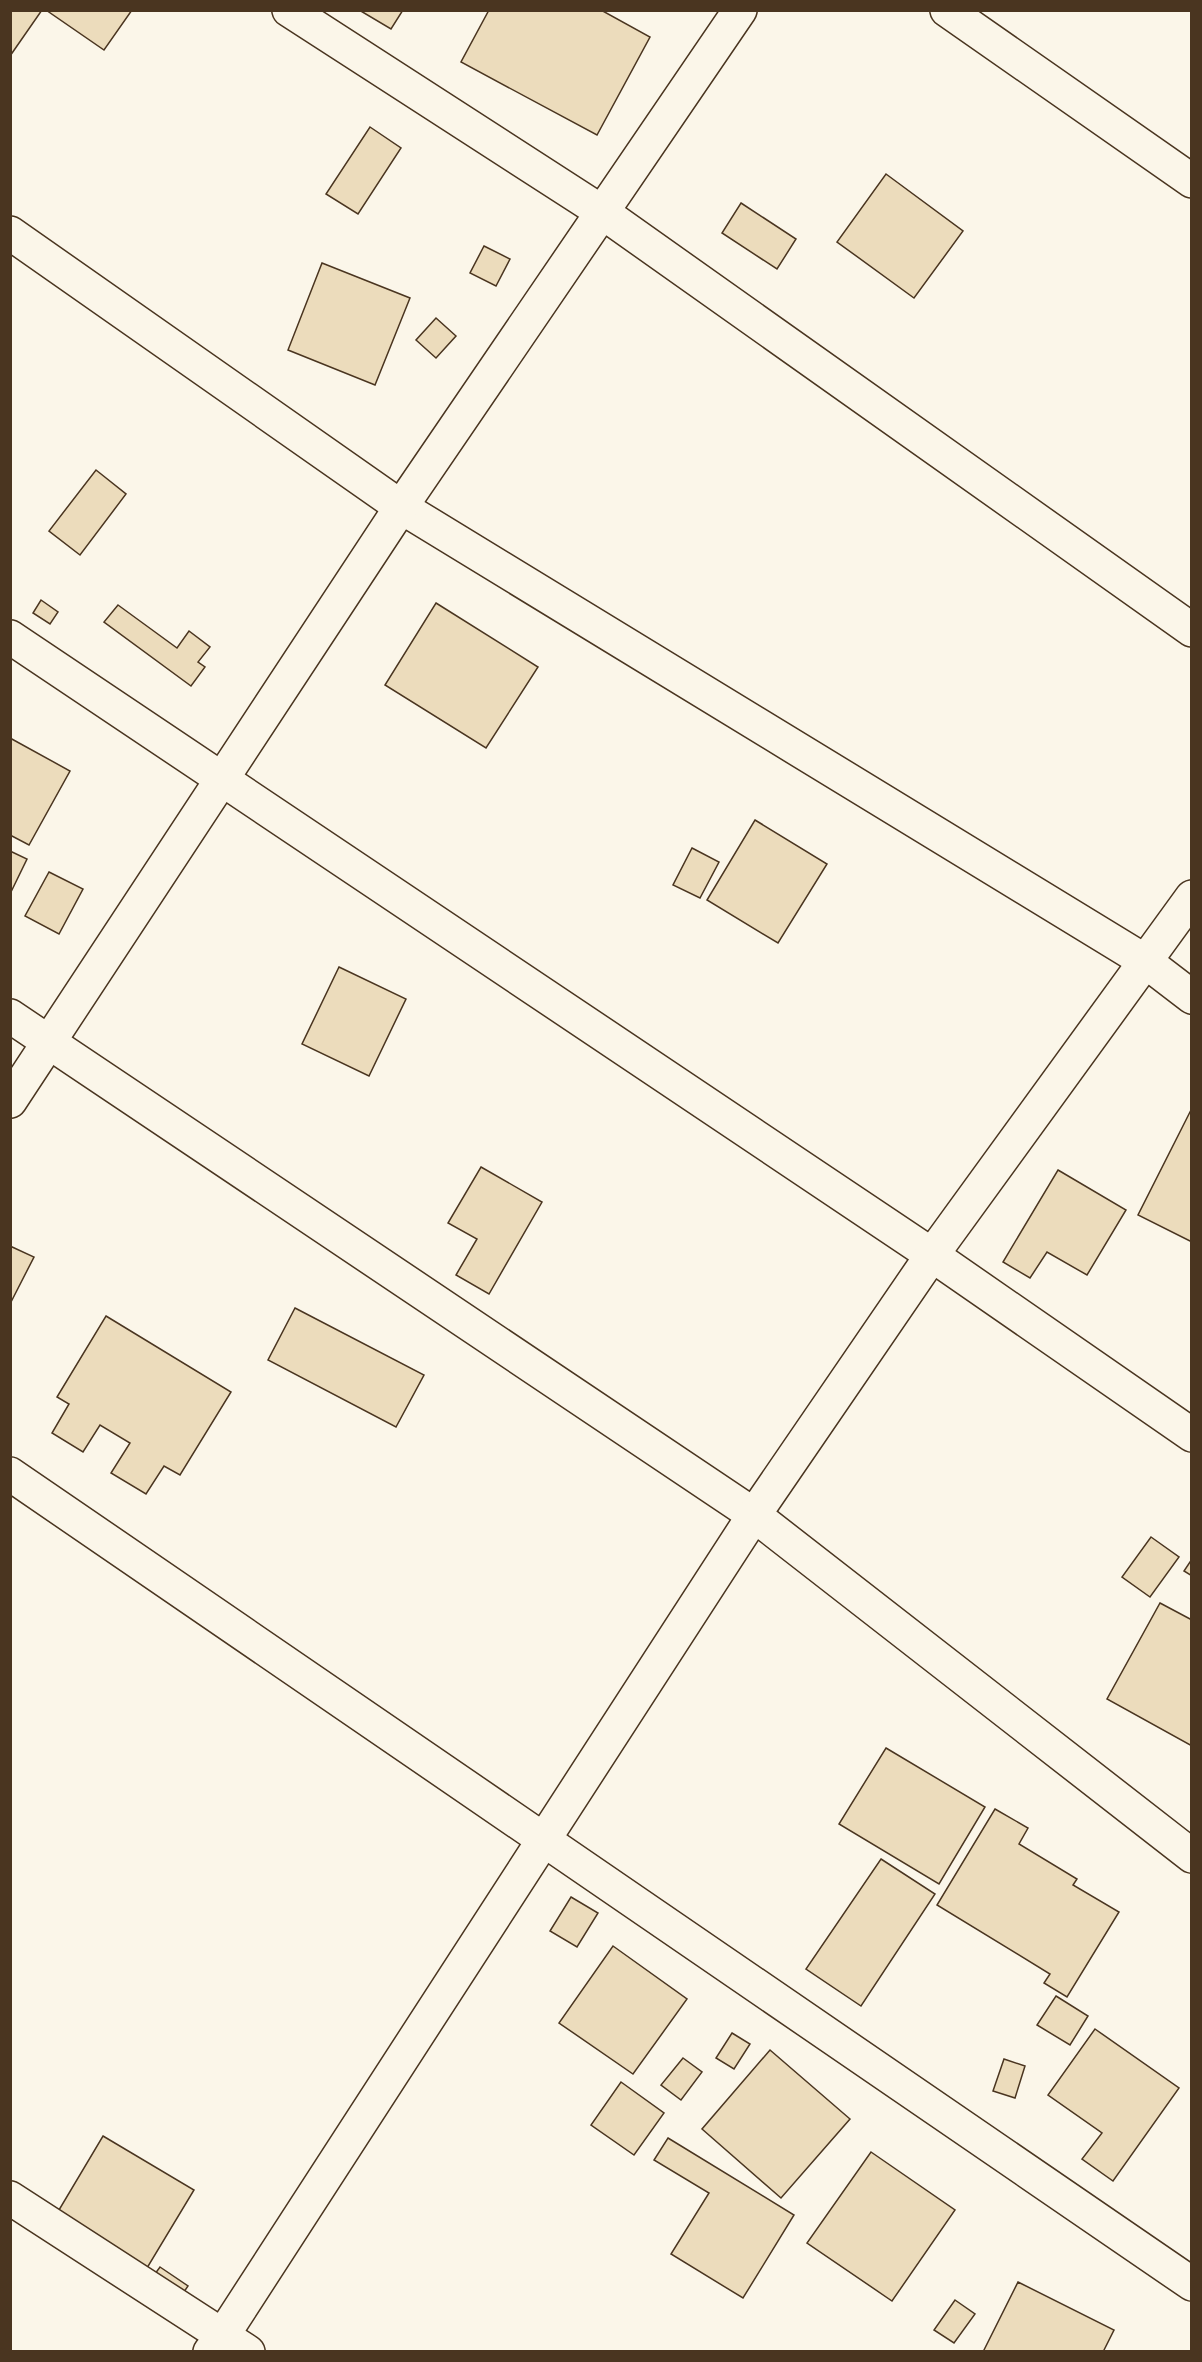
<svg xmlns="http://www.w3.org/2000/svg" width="1202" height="2362" font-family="Signika,sans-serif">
<rect width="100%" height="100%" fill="#fbf6e9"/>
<g fill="#ecdcbc" stroke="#4a3520" stroke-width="1.5">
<path d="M10 10H42L10 56Z"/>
<path d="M46 10H132L104 50Z"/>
<path d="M359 10H403L391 29Z"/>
<path d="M489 10H601L650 37 597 135 461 62Z"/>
<path d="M370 127 401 148 358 214 326 194Z"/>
<path d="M886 174 963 231 914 298 837 242Z"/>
<path d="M741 203 796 239 777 269 722 233Z"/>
<path d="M484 246 510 259 496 286 470 273Z"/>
<path d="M322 263 410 298 375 385 288 350Z"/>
<path d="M436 318 456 336 436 358 416 340Z"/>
<path d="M96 470 126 494 80 555 49 531Z"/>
<path d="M41 600 58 612 50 624 33 613Z"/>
<path d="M436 603 538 667 486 748 385 685Z"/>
<path d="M118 605 177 648 189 631 210 647 198 662 205 667 191 686 104 622Z"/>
<path d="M10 738 70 771 29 845 10 835Z"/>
<path d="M755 820 827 864 778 943 707 900Z"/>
<path d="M692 848 719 862 700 898 673 885Z"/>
<path d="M10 851 27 859 10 894Z"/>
<path d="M49 872 83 889 59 934 25 916Z"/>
<path d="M339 967 406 999 369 1076 302 1044Z"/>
<path d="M1192 1108V1242L1138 1215Z"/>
<path d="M481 1167 542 1202 489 1294 456 1275 477 1239 448 1223Z"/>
<path d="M1058 1170 1126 1210 1087 1275 1047 1252 1030 1278 1003 1262Z"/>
<path d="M10 1246 34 1257 10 1304Z"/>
<path d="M295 1308 424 1375 396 1427 268 1360Z"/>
<path d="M106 1316 231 1392 180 1475 164 1466 146 1494 111 1473 130 1443 100 1425 83 1452 52 1433 69 1404 57 1397Z"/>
<path d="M1151 1537 1179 1557 1150 1597 1122 1577Z"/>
<path d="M1192 1559V1576L1184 1571Z"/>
<path d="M1160 1603 1192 1620V1746L1107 1699Z"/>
<path d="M886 1748 985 1807 939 1884 839 1824Z"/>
<path d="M995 1809 1028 1828 1019 1844 1077 1879 1073 1885 1119 1912 1067 1997 1044 1983 1050 1974 937 1905Z"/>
<path d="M881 1859 935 1894 861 2006 806 1969Z"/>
<path d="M571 1897 598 1913 577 1947 550 1931Z"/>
<path d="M613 1946 687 1999 633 2074 559 2023Z"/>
<path d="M1056 1996 1088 2016 1070 2045 1037 2025Z"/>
<path d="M1095 2029 1179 2088 1113 2181 1082 2159 1102 2133 1048 2095Z"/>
<path d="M732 2033 750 2044 734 2069 716 2058Z"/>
<path d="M770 2050 850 2119 781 2198 702 2129Z"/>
<path d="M683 2058 702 2072 681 2100 661 2085Z"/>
<path d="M1004 2059 1025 2066 1015 2098 993 2091Z"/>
<path d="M621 2082 664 2113 634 2155 591 2125Z"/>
<path d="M103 2136 194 2190 144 2273 53 2220Z"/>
<path d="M668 2138 794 2215 743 2298 671 2254 709 2193 654 2160Z"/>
<path d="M871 2152 955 2210 892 2301 807 2243Z"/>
<path d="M160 2267 188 2286 170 2312 141 2293Z"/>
<path d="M1018 2282 1114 2330 1103 2352H983Z"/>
<path d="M955 2300 975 2314 954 2343 934 2330Z"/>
</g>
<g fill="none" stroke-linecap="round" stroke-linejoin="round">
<g stroke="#4a3520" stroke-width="36">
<g id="street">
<path d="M289 10 602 212 1192 630"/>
<path d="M947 10 1192 181"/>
<path d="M10 233 401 507 1145 961 1192 997"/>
<path d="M10 637 932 1255 1192 1435"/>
<path d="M10 1016 754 1515 1192 1856"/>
<path d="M10 1101 401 507 740 10"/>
<path d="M10 1474 1192 2284"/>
<path d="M10 2198 248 2352"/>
<path d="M210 2352 223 2335 754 1515 932 1255 1192 897"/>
</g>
</g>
<use href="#street" stroke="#fbf6e9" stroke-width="33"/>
</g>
<rect width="1202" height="2362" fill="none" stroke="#4a3520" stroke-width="24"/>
</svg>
